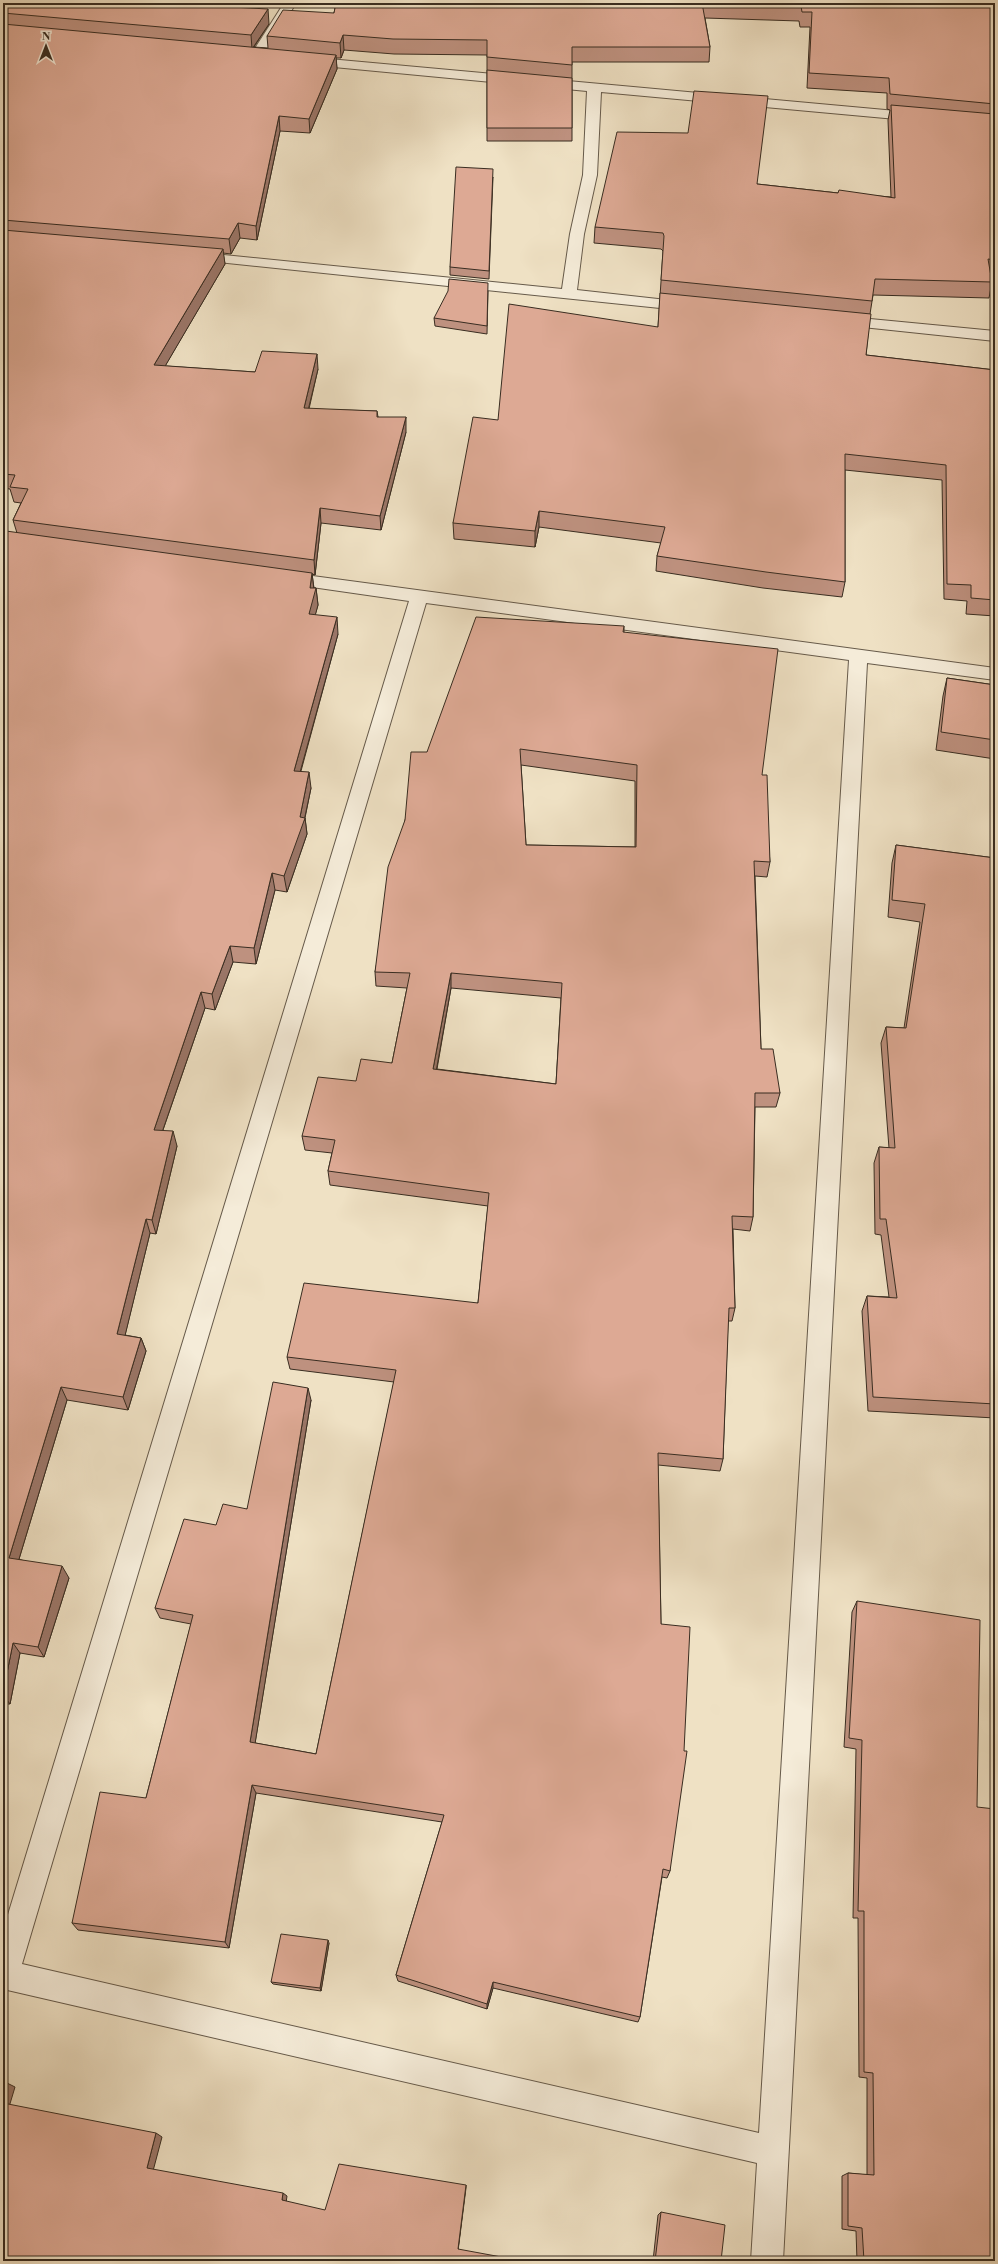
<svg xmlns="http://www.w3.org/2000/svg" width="998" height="2264" font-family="'Libre Bodoni',serif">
<rect width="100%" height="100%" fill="#efe1c4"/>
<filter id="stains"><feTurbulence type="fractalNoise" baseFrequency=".005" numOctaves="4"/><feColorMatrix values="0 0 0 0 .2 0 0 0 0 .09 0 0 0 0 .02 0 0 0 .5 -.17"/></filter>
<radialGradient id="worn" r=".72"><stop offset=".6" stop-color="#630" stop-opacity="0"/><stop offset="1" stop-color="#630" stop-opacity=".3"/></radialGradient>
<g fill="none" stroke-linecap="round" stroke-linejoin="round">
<g stroke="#665a4a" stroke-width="2">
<g id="street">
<path d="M284 3H296L262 59H252L250 56Z"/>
<path d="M307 57 918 113 925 117 918 121 601 92 597 175 584 234 577 290 694 303 697 306 694 309 689 311 189 259 187 256 194 252 562 289 570 234 583 175 587 91 302 64 300 61Z"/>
<path d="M839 316 995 331V341L834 324 831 321 834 318Z"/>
<path d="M283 572 995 668V680L867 663 783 2261H751L757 2163 3 1989V1931L409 601 277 582 274 578 277 574ZM426 603 849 660 759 2133 22 1964Z"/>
</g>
</g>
<use href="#street" fill="#f5ecd9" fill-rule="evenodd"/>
</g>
<g fill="#be917f" stroke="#392d21" fill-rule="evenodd">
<path d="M3 3H245L242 7 269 24 254 47 268 48 267 36 334 13 336 3H995V276L991 275 992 282 989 298 873 295 870 314 866 355 995 370V616L966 614 967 601 944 599 942 480 845 470V582L842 597 763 588 656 571 657 556 661 543 539 527 535 547 454 539 453 523 498 420 658 327 663 251 661 249 594 243 595 227 757 184 838 193 891 197 888 120 890 110 887 109V93L807 88 810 27H800L799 21 705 18 710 47 709 62H572V141H487V55L394 54 344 50 341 58H336L337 69 310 133 280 131 257 240 240 238 231 254 223 253 225 264 165 366 255 372 318 369 309 409 377 411 378 417 406 432 381 530 321 523 315 575 312 574 314 588H316L318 605 315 615 338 634 301 771 311 788 305 818 307 834 287 892 275 890 256 964 233 962 215 1010 205 1008 163 1130 177 1146 156 1234 150 1233 125 1335 141 1338 146 1351 128 1410 67 1400 19 1559 69 1578 44 1657 20 1653 10 1704H3V537L17 533 13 520 21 503 14 502 10 489 3 488Z"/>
<path d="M493 177 489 279 450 275V267Z"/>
<path d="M488 291 487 334 435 326 434 318Z"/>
<path d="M624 626V632L762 775 770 862 767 877 755 876 761 1049 780 1093 776 1107H755L753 1217 750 1231 733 1229 735 1308 732 1321H728L723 1459 720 1471 658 1465 661 1624 670 1871 667 1878 662 1877 640 2017 638 2022 493 1988 487 2009 398 1981 396 1975 442 1822 256 1793 229 1948 78 1930 72 1923 146 1798 191 1624 160 1618 155 1608 216 1525 247 1509 311 1400 255 1743 316 1754 394 1382 290 1369 287 1357 478 1303 488 1206 330 1185 328 1171 332 1153 305 1150 302 1136 356 1081 392 1063 407 988 376 986 375 972 405 820 427 752ZM521 765 635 781V847L526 845ZM451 988 561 998 556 1084 437 1069Z"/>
<path d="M947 678 995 685V759L936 750 943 696Z"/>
<path d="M896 845 995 858V1418L868 1411 862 1311 867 1296 889 1297 881 1235 875 1234 874 1163 879 1147 889 1148 881 1043 886 1027 904 1028 920 922 888 917 892 863Z"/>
<path d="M857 1601 977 1807 995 2261H857L856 2231 842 2229V2176L848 2173 867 2175V2078L859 2077 858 1918H853L856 1749 844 1747 852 1612Z"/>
<path d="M329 1943 321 1991 273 1984 271 1982Z"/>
<path d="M661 2212 721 2261H653L658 2215Z"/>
</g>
<g fill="#9b7668" stroke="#392d21">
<path d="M234 3H245L234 21 232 7Z"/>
<path d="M268 9 269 24 252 49 251 35Z"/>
<path d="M343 35 344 50 341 58 340 43Z"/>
<path d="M336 55 337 69 310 133 309 119Z"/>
<path d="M279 116 280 131 257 240 256 226Z"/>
<path d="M238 223 240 238 231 254 229 239Z"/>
<path d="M223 249 225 264 157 380 154 365Z"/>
<path d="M317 354 318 369 305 423 304 408Z"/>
<path d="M406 417V432L381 530 380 516Z"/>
<path d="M320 508 321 523 315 575 314 560Z"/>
<path d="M539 511V527L535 547V531Z"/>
<path d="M312 573 314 590 316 588 318 605 311 631 309 614 310 588Z"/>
<path d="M337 617 338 634 296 787 294 771Z"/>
<path d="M309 772 311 788 304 821 305 818 307 834 287 892 284 876 300 817Z"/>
<path d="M272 873 275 890 256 964 254 948Z"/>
<path d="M230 946 233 962 215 1010 212 994Z"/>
<path d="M451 973V988L434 1083 433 1069Z"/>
<path d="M201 992 205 1008 158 1144 154 1130Z"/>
<path d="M173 1131 177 1146 156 1234 152 1220Z"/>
<path d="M146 1219 150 1233 122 1348 117 1334Z"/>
<path d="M141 1338 146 1351 128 1410 123 1397Z"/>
<path d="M61 1387 67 1400 16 1569 9 1558Z"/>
<path d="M308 1388 311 1400 254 1750 250 1742Z"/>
<path d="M62 1566 69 1578 44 1657 38 1647Z"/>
<path d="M13 1643 20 1653 10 1704 3 1695V1693Z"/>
<path d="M252 1785 256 1793 229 1948 225 1942Z"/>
<path d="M328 1940 329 1943 321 1991 320 1988Z"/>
<path d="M493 1982V1988L487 2009V2004Z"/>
<path d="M7 2083 15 2087 9 2107 3 2104V2095Z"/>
<path d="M156 2133 162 2137 153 2171 147 2168Z"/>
<path d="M466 2185V2188L458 2251V2249Z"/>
<path d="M283 2193 287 2196 286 2203 282 2200Z"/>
</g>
<g fill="#dda994" stroke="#392d21" fill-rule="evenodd">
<path d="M3 3H234L232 7 268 9 251 35 3 13Z"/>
<path d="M336 3H995V104L890 94 889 78 809 73 812 12H802L801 6 702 3 710 47H572V65L487 57V40L393 39 343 35 340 43 267 36 283 10 334 13Z"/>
<path d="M3 24 336 55 309 119 279 116 256 226 238 223 229 239 3 220Z"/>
<path d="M487 70 572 78V128H487Z"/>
<path d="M694 91 768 96 757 184 838 193 839 190 895 198 891 105 995 114V260L988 259 992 282 875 279 872 301 661 280 664 236 663 233 595 227 617 132 688 133Z"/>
<path d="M456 167 493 169 489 271 450 267Z"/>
<path d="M3 230 223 249 154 365 255 372 262 351 317 354 304 408 377 411V417H406L380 516 320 508 314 560 13 520 28 489 10 487 15 475 3 474Z"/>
<path d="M449 279 488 283 487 326 434 318 448 291Z"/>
<path d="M660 293 871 314 866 355 995 370V600L971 598V585L947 584 946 465 845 454V582L766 572 657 556 665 527 539 511 535 531 453 523 473 417 498 420 509 304 658 327Z"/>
<path d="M6 531 312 573 310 588H316L309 614 337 617 294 771 309 772 300 817 305 818 284 876 272 873 254 948 230 946 212 994 201 992 154 1130 173 1131 152 1220 146 1219 117 1334 141 1338 123 1397 61 1387 9 1558 62 1566 38 1647 13 1643 3 1693V537Z"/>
<path d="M476 617 624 626 623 632 778 649 762 775H767L770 862 754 861 761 1049H773L780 1093H755L753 1217 732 1216 735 1308H729L723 1459 658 1453 661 1624 690 1627 684 1751H687L670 1871 663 1869 640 2017 493 1982 487 2004 396 1975 444 1815 252 1785 225 1942 72 1923 100 1792 146 1798 193 1615 155 1608 184 1519 216 1525 223 1504 247 1509 273 1382 308 1388 250 1742 316 1754 396 1370 287 1357 304 1283 478 1303 489 1193 328 1171 335 1140 302 1136 318 1077 356 1081 361 1059 392 1063 410 973 375 972 388 867 405 820 411 752H427ZM520 749 637 765 636 847 526 845ZM451 973 562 983 556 1084 433 1069Z"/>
<path d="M947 678 995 685V740L941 732Z"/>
<path d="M896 845 995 858V1404L873 1397 867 1296 897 1298 886 1219H880L879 1147 895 1148 886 1027 906 1028 925 904 892 900Z"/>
<path d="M857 1601 980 1620 977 1807 995 1809V2261H864L862 2228 848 2226V2173L874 2175 873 2073 864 2072V1911H858L862 1740 849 1738Z"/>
<path d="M281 1934 328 1940 320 1988 271 1982Z"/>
<path d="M3 2082 7 2083 3 2095Z"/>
<path d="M3 2103 156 2133 147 2168 283 2193 282 2200 325 2210 339 2164 466 2185 458 2249 523 2261H3Z"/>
<path d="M661 2212 725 2225 721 2261H655Z"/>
</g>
<rect width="998" height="2264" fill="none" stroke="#efe1c4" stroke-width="16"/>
<rect x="4" y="4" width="990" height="2256" fill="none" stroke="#392d21" stroke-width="2"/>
<rect x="8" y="8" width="982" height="2248" fill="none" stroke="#392d21"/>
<g transform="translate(46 46)" stroke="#f5ecd9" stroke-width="3" paint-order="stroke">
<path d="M0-3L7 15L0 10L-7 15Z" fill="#392d21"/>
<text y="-6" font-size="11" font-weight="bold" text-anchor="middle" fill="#392d21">N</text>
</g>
<rect width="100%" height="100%" filter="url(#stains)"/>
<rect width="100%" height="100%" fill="url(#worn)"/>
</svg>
